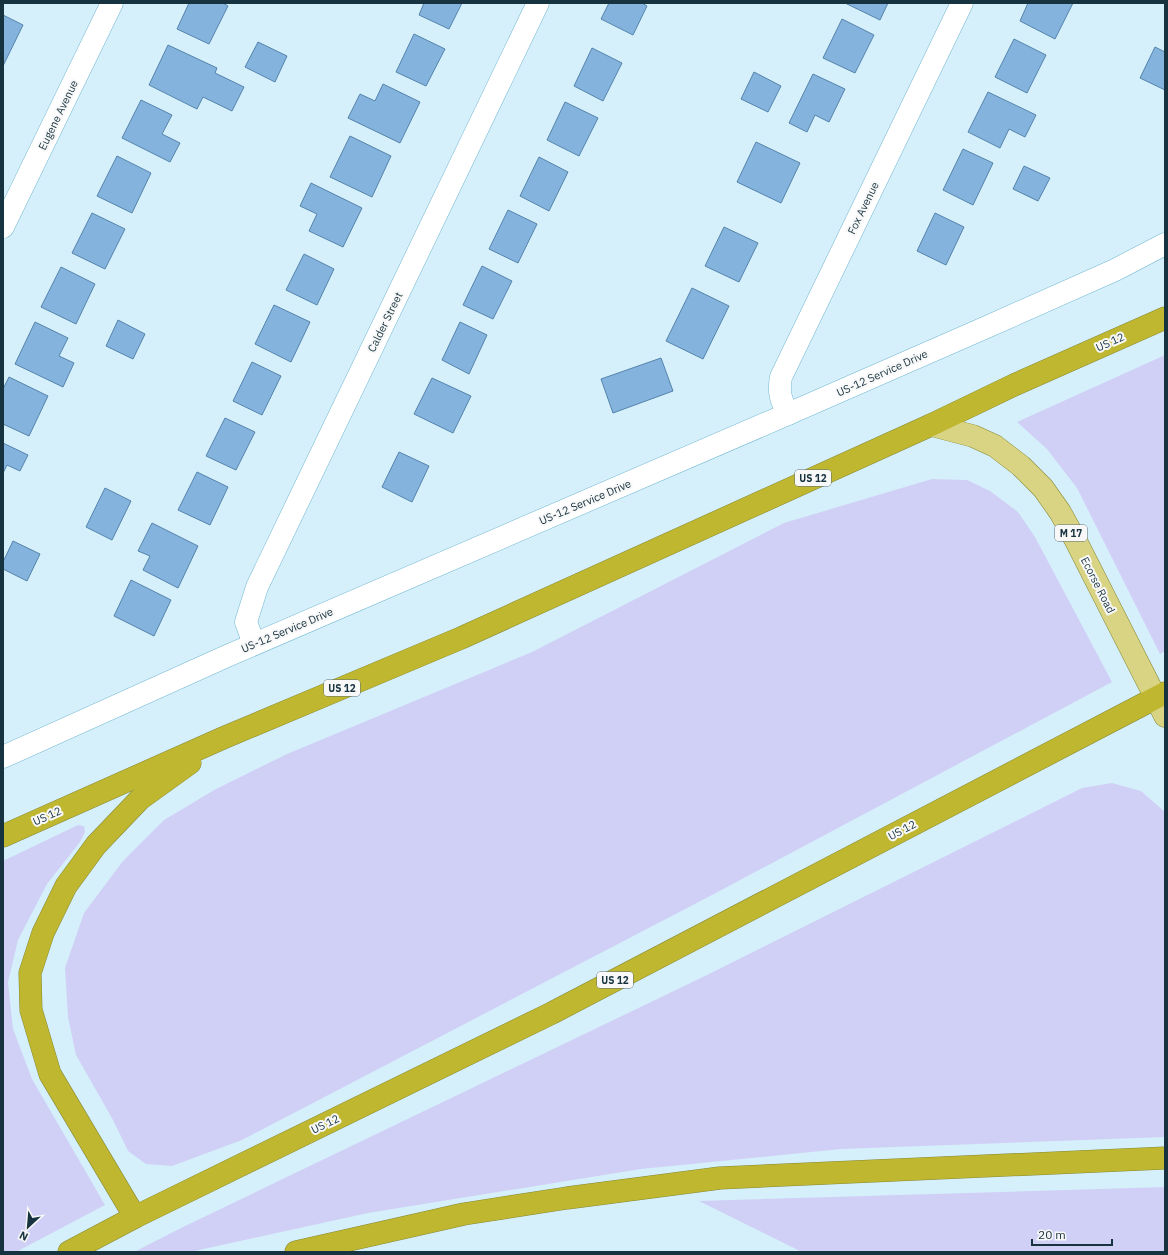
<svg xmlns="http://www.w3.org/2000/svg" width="1168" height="1255" font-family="'IBM Plex Sans',sans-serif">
<rect width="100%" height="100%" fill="#d5f0fb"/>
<g fill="#d0d0f6">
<path d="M1165 355V651L1160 654 1077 488 1047 449 1017 422Z"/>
<path d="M932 479 967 480 990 491 1018 512 1035 537 1112 682 714 894 242 1140 172 1166 146 1164 128 1151 113 1120 76 1055 68 1017 65 968 84 913 123 861 164 820 216 789 287 754 532 652 784 523Z"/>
<path d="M1112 783 1141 791 1165 812V1137L841 1149 641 1169 368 1213 190 1252H134L183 1227 705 976 1082 788Z"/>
<path d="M78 825 84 826 85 832 80 842 47 884 18 940 8 982 13 1029 32 1079 105 1205 16 1252H3V861Z"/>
<path d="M1165 1187V1252H802L699 1201Z"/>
</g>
<g fill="#84b4de" stroke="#5483ab">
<path d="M189 3H223L228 6 209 44 177 29Z"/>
<path d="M424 3H462L449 29 419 15Z"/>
<path d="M609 3H642L647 6 633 35 601 19Z"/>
<path d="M845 3H888L880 20Z"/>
<path d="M1028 3H1073L1055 39 1020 21Z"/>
<path d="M3 15 23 25 3 66Z"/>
<path d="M842 19 874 35 855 73 823 58Z"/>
<path d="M414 34 445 49 426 86 396 72Z"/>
<path d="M1014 39 1046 55 1027 93 995 77Z"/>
<path d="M258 42 287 56 275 82 245 67Z"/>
<path d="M168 45 217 68 215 73 244 87 232 111 203 97 197 109 149 85Z"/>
<path d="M1155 47 1165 52V90L1140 78Z"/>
<path d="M592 48 622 63 603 101 574 86Z"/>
<path d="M754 72 781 86 768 112 741 99Z"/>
<path d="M813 74 845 89 829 122 815 115 807 132 789 123Z"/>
<path d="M383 84 420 102 400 143 348 118 360 94 375 101Z"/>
<path d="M988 92 1036 115 1025 137 1009 129 1000 148 968 132Z"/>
<path d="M141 100 172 115 162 134 180 143 170 162 122 138Z"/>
<path d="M565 102 598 118 579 156 547 140Z"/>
<path d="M350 136 391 156 372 197 330 177Z"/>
<path d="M756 142 800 163 781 203 737 182Z"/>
<path d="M963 149 993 163 973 205 943 190Z"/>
<path d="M117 156 151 173 132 213 97 196Z"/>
<path d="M539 157 568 172 549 211 520 196Z"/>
<path d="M1024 166 1050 178 1038 201 1013 189Z"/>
<path d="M311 183 362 208 343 247 309 231 317 214 300 206Z"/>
<path d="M508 210 537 224 518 263 489 249Z"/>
<path d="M92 213 125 229 105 269 72 253Z"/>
<path d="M935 213 964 227 946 265 917 251Z"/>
<path d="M724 227 758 243 739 282 705 266Z"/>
<path d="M304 254 334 269 317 305 286 290Z"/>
<path d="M482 266 512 281 493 319 463 305Z"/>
<path d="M61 267 95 284 76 324 41 307Z"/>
<path d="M692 288 729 306 703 359 666 341Z"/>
<path d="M274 305 310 322 291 362 255 344Z"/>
<path d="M118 320 145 334 133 359 106 346Z"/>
<path d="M35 322 68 338 59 356 74 363 63 387 15 364Z"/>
<path d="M460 322 487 335 469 374 442 360Z"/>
<path d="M661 358 673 391 613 413 601 379Z"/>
<path d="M252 362 281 376 262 415 233 401Z"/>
<path d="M9 377 48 396 29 436 3 424V389Z"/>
<path d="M432 378 471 396 453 433 414 414Z"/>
<path d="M225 418 255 432 236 470 206 456Z"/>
<path d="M3 443 28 455 20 471 7 465 3 473Z"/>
<path d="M399 452 429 466 412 502 382 487Z"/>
<path d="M197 472 228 487 210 525 178 510Z"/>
<path d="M105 488 131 501 112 540 86 527Z"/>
<path d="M152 523 198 546 178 588 143 570 150 556 138 551Z"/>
<path d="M13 541 40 554 27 581 3 569V562Z"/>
<path d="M131 580 171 600 154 636 114 616Z"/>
</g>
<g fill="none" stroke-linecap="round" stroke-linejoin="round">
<g stroke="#72b7d2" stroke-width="23">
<g id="street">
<path d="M3 227 112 3"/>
<path d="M788 414C781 400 778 393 781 377L962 3"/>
<path d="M254 644 246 622 257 587 538 3"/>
<path d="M3 757 227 656 788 414 989 326 1115 270 1165 244"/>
</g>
</g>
<g stroke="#858936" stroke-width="23">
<path id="primary" d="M931 425 973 436 995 446 1021 466 1043 488 1060 512 1076 541 1165 716"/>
</g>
<g stroke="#858936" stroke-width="23">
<g id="highway">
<path d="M3 836 223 738 461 638 931 425 1014 385 1165 318"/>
<path d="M135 1217 50 1074 31 1010 30 973 43 933 66 886 96 845 140 799 190 763"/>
<path d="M69 1252 135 1217 552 1013 1165 693"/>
<path d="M296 1252 464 1214 567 1198 720 1178 1165 1158"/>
</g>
</g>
<use href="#street" stroke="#fff" stroke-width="22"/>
<use href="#primary" stroke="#d9d483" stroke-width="22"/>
<use href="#highway" stroke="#c0b731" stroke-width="22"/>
</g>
<g text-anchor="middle" stroke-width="4" stroke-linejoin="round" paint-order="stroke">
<g fill="#f8f8f8" stroke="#5a6e76" stroke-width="1">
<rect x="795" y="470" width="36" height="16" rx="3"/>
<rect x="1055" y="525" width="32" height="16" rx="3"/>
<rect x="324" y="680" width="36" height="16" rx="3"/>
<rect x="597" y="972" width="36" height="16" rx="3"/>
</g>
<g font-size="10" font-weight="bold" fill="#17333f">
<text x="813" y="482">US 12</text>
<text x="1071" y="537">M 17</text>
<text x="342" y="692">US 12</text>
<text x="615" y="984">US 12</text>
</g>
<g font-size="11" fill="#17333f" stroke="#f8f8f8">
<text transform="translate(58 115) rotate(-64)" y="4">Eugene Avenue</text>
<text transform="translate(863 208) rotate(-64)" y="4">Fox Avenue</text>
<text transform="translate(385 322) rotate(-64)" y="4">Calder Street</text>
<text transform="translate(1110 342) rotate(-24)" y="4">US 12</text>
<text transform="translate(882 373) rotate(-24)" y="4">US-12 Service Drive</text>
<text transform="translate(585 502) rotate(-23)" y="4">US-12 Service Drive</text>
<text transform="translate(1098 585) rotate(63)" y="4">Ecorse Road</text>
<text transform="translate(287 630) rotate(-23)" y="4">US-12 Service Drive</text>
<text transform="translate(47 816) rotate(-24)" y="4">US 12</text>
<text transform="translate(902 830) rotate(-28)" y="4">US 12</text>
<text transform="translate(325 1124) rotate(-26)" y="4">US 12</text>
</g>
</g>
<rect width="1168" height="1255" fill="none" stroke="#17333f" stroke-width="8"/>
<g transform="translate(28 1227) rotate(206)" stroke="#f8f8f8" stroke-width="3" paint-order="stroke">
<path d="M0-3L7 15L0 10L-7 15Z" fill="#17333f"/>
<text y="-6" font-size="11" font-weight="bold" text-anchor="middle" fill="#17333f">N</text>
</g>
<path d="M1032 1239v6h80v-6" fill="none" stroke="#17333f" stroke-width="2"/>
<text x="1038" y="1239" font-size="12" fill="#17333f" stroke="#f8f8f8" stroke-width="3" paint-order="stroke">20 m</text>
</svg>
